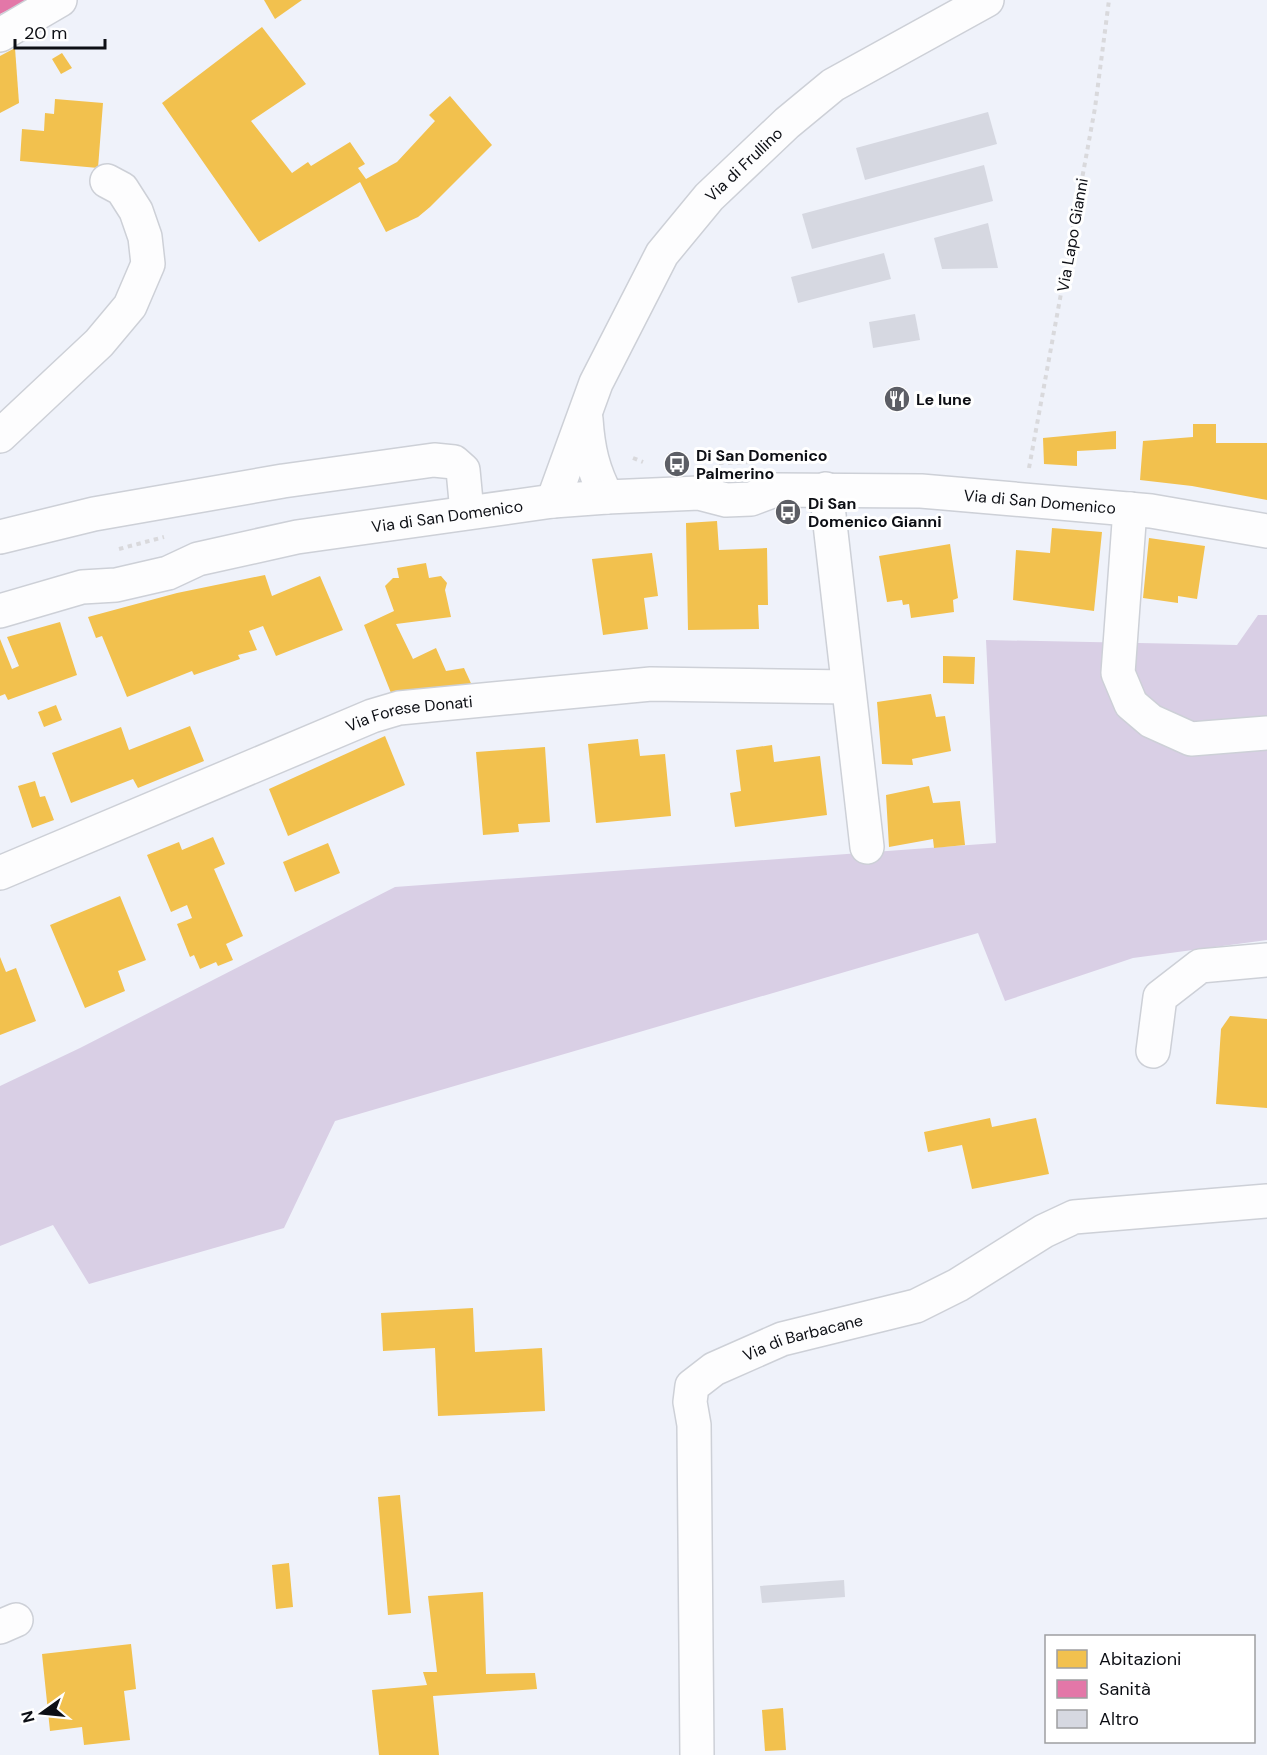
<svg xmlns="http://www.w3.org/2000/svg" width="1267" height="1755" font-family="'DM Sans',sans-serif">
<rect width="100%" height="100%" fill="#eff2fa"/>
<path fill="#d9cfe5" d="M1258 615H1267V940L1133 958 1005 1001 978 933 335 1121 284 1228 89 1284 53 1225 0 1246V1086L80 1048 395 887 996 843 986 640 1237 645Z"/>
<g fill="#f2c14e">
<path d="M264 0H302L275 19Z"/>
<path d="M262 27 306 84 251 121 292 173 308 162 311 166 350 142 365 164 358 168 366 179 397 162 435 121 429 115 450 96 492 145 430 207 418 217 386 232 360 182 259 242 162 103Z"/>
<path d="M15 48 19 103 0 113V56Z"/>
<path d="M62 53 72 68 61 74 52 59Z"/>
<path d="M55 99 103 103 98 168 20 161 22 129 44 131 45 113 54 114Z"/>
<path d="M1193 424H1216V443H1267V500L1192 486 1140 480 1143 441 1193 437Z"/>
<path d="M1116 431V449L1077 451V466L1044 464 1043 438Z"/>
<path d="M717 521 719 550 767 548 768 605H758L759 629 688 630 686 523Z"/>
<path d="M1052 528 1102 532 1094 611 1013 600 1016 550 1050 553Z"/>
<path d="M1149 538 1205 546 1197 599 1178 596V603L1143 598Z"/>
<path d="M950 544 958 598 953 600 954 612 911 618 909 604 903 605 902 600 887 602 879 556Z"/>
<path d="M652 553 658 596 644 598 648 629 603 635 592 559Z"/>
<path d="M426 563 429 578 441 576 447 583 445 590 451 617 396 624 413 659 436 648 446 671 464 668 475 692 393 698 364 625 394 611 385 586 393 578H399L397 568Z"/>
<path d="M265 575 272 596 320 576 343 630 276 656 263 626 249 631 257 650 238 655 240 659 194 675 192 671 127 697 102 636 96 638 88 617 177 593Z"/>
<path d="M60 622 77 675 8 700 5 694 0 696V639L12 669 19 666 7 637Z"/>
<path d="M943 656 975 657 974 684 943 683Z"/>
<path d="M931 694 936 717 945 716 951 751 912 759 913 765 882 764 877 702Z"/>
<path d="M56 705 62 720 44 727 38 712Z"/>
<path d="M190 726 204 761 138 788 133 779 71 803 52 753 121 727 129 750Z"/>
<path d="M385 736 405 785 288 836 269 789Z"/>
<path d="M638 739 640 756 665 754 671 816 596 823 588 744Z"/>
<path d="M772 745 774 762 820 756 827 815 735 827 730 793 741 791 736 750Z"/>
<path d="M545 747 550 822 518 824 519 832 483 835 476 752Z"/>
<path d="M35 781 40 797 45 796 54 820 32 828 18 786Z"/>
<path d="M929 786 933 803 960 801 965 845 934 848 933 839 889 847 886 795Z"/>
<path d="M213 837 225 864 214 869 243 936 226 944 233 960 218 966 216 962 200 969 194 955 190 957 177 924 192 918 187 905 171 912 147 855 179 842 182 850Z"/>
<path d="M328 843 340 873 295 892 283 862Z"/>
<path d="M120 896 146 960 118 971 125 991 85 1008 50 925Z"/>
<path d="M0 957 6 972 16 968 36 1021 0 1035Z"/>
<path d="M1230 1016 1267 1019V1108L1216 1104 1221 1029Z"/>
<path d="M990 1118 992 1127 1036 1118 1049 1174 972 1189 962 1145 928 1152 924 1132Z"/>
<path d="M473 1308 475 1352 542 1348 545 1411 438 1416 435 1348 383 1351 381 1313Z"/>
<path d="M400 1495 411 1613 388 1615 378 1497Z"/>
<path d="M289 1563 293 1607 276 1609 272 1565Z"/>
<path d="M483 1592 486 1674 535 1673 537 1689 433 1696 439 1755H379L372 1690 427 1685 423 1672H437L428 1596Z"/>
<path d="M131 1644 136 1689 124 1691 130 1740 84 1745 82 1727 50 1731 42 1654Z"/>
<path d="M783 1708 786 1750 765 1751 762 1710Z"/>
</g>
<path fill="#e377a8" d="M0 0H29L0 14Z"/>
<g fill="#d6d8e1">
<path d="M988 112 997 144 865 180 856 148Z"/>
<path d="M984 165 993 201 812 249 802 214Z"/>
<path d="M988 223 998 268 942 269 934 238Z"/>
<path d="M884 253 891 279 798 303 791 277Z"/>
<path d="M915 314 920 340 873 348 869 322Z"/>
<path d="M844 1580 845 1597 762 1603 760 1586Z"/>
</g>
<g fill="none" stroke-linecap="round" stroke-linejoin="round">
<g stroke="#cdd0d7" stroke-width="36">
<g id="minor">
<path d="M0 35 60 0"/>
<path d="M586 419C588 449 593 471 607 497"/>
<path d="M0 436 99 343 130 306 148 264 145 237 136 211 122 189 107 181"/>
<path d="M826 489 867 847"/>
<path id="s1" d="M553 501 596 383 662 254 709 197 787 123 833 85 987 0"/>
<path d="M1130 509 1118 673 1131 704 1151 721 1191 739 1267 733"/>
<path d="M0 537 94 514 283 481 434 460 454 462 463 470 467 512"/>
<path id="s2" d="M0 873 372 716 399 708 651 684 848 687"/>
<path d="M1153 1051 1160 997 1200 966 1267 960"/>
<path d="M0 1627 16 1620"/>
<path id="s3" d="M697 1755 694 1425 690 1402 692 1386 714 1369 782 1339 916 1306 958 1285 1044 1231 1074 1217 1267 1201"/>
</g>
</g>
<g stroke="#cdd0d7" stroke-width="36">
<g id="major">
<path id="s4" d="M0 611 82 587 116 585 168 573 198 559 297 537 553 501 607 497 699 493 726 500 751 499 775 490 921 491 1151 511 1267 531"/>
</g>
</g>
<g stroke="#d9d9dc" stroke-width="4" stroke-dasharray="4.5 4.5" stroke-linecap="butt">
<path d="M633 458 643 462"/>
<path d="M719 463 754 462"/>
<path d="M1029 468 1095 108 1109 0"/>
<path d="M119 549 164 537"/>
</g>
<use href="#minor" stroke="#fdfdfe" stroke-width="33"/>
<use href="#major" stroke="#fdfdfe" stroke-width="33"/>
</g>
<defs>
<g id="restaurant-disc" transform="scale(1.35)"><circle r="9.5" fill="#5c5e65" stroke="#fff"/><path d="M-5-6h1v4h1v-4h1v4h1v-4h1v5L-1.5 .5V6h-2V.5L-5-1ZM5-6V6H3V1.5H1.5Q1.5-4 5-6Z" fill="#fff"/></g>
<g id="bus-disc" transform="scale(1.35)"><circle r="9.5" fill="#5c5e65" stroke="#fff"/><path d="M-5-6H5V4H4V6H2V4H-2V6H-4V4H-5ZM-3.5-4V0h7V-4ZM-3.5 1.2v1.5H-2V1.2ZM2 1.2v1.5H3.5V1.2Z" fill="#fff"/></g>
</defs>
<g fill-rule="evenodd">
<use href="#restaurant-disc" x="897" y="399"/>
<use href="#bus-disc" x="677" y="464"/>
<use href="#bus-disc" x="788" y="512"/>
</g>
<g text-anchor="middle" stroke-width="6" stroke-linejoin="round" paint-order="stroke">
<g font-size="16" fill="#0d0f15" stroke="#fff">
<text dy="6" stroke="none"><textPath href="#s1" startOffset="392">Via di Frullino</textPath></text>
<text transform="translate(1072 235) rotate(-80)" y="6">Via Lapo Gianni</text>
<text dy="6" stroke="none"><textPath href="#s4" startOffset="1056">Via di San Domenico</textPath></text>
<text dy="6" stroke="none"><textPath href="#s4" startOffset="459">Via di San Domenico</textPath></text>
<text dy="6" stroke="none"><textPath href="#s2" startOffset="441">Via Forese Donati</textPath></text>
<text dy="6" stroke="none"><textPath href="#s3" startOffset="492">Via di Barbacane</textPath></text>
</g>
<g font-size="16" font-weight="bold" fill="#0d0f15" stroke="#fff" text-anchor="start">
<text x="916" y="405">Le lune</text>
<text x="696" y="461">Di San Domenico<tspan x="696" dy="18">Palmerino</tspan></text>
<text x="808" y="509">Di San<tspan x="808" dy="18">Domenico Gianni</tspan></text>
</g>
</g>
<rect x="1045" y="1635" width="210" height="108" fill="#ffffff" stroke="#9e9fa1" stroke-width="1.5"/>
<rect x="1057" y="1650" width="30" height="18" fill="#f2c14e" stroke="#9e9fa1" stroke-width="1.5"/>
<text x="1099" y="1665" font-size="18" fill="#0d0f15">Abitazioni</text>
<rect x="1057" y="1680" width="30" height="18" fill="#e377a8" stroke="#9e9fa1" stroke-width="1.5"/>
<text x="1099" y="1695" font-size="18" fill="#0d0f15">Sanità</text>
<rect x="1057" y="1710" width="30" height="18" fill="#d6d8e1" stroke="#9e9fa1" stroke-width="1.5"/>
<text x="1099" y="1725" font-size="18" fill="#0d0f15">Altro</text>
<g transform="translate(42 1713) rotate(255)" stroke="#ffffff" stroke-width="4.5" paint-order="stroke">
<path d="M0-4.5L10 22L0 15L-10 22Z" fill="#0d0f15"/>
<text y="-9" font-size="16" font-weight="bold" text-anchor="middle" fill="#0d0f15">N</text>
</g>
<path d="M15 39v9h90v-9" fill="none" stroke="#0d0f15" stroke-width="3"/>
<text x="24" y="39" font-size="18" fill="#0d0f15" stroke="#ffffff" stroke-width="4.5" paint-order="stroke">20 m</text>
</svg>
